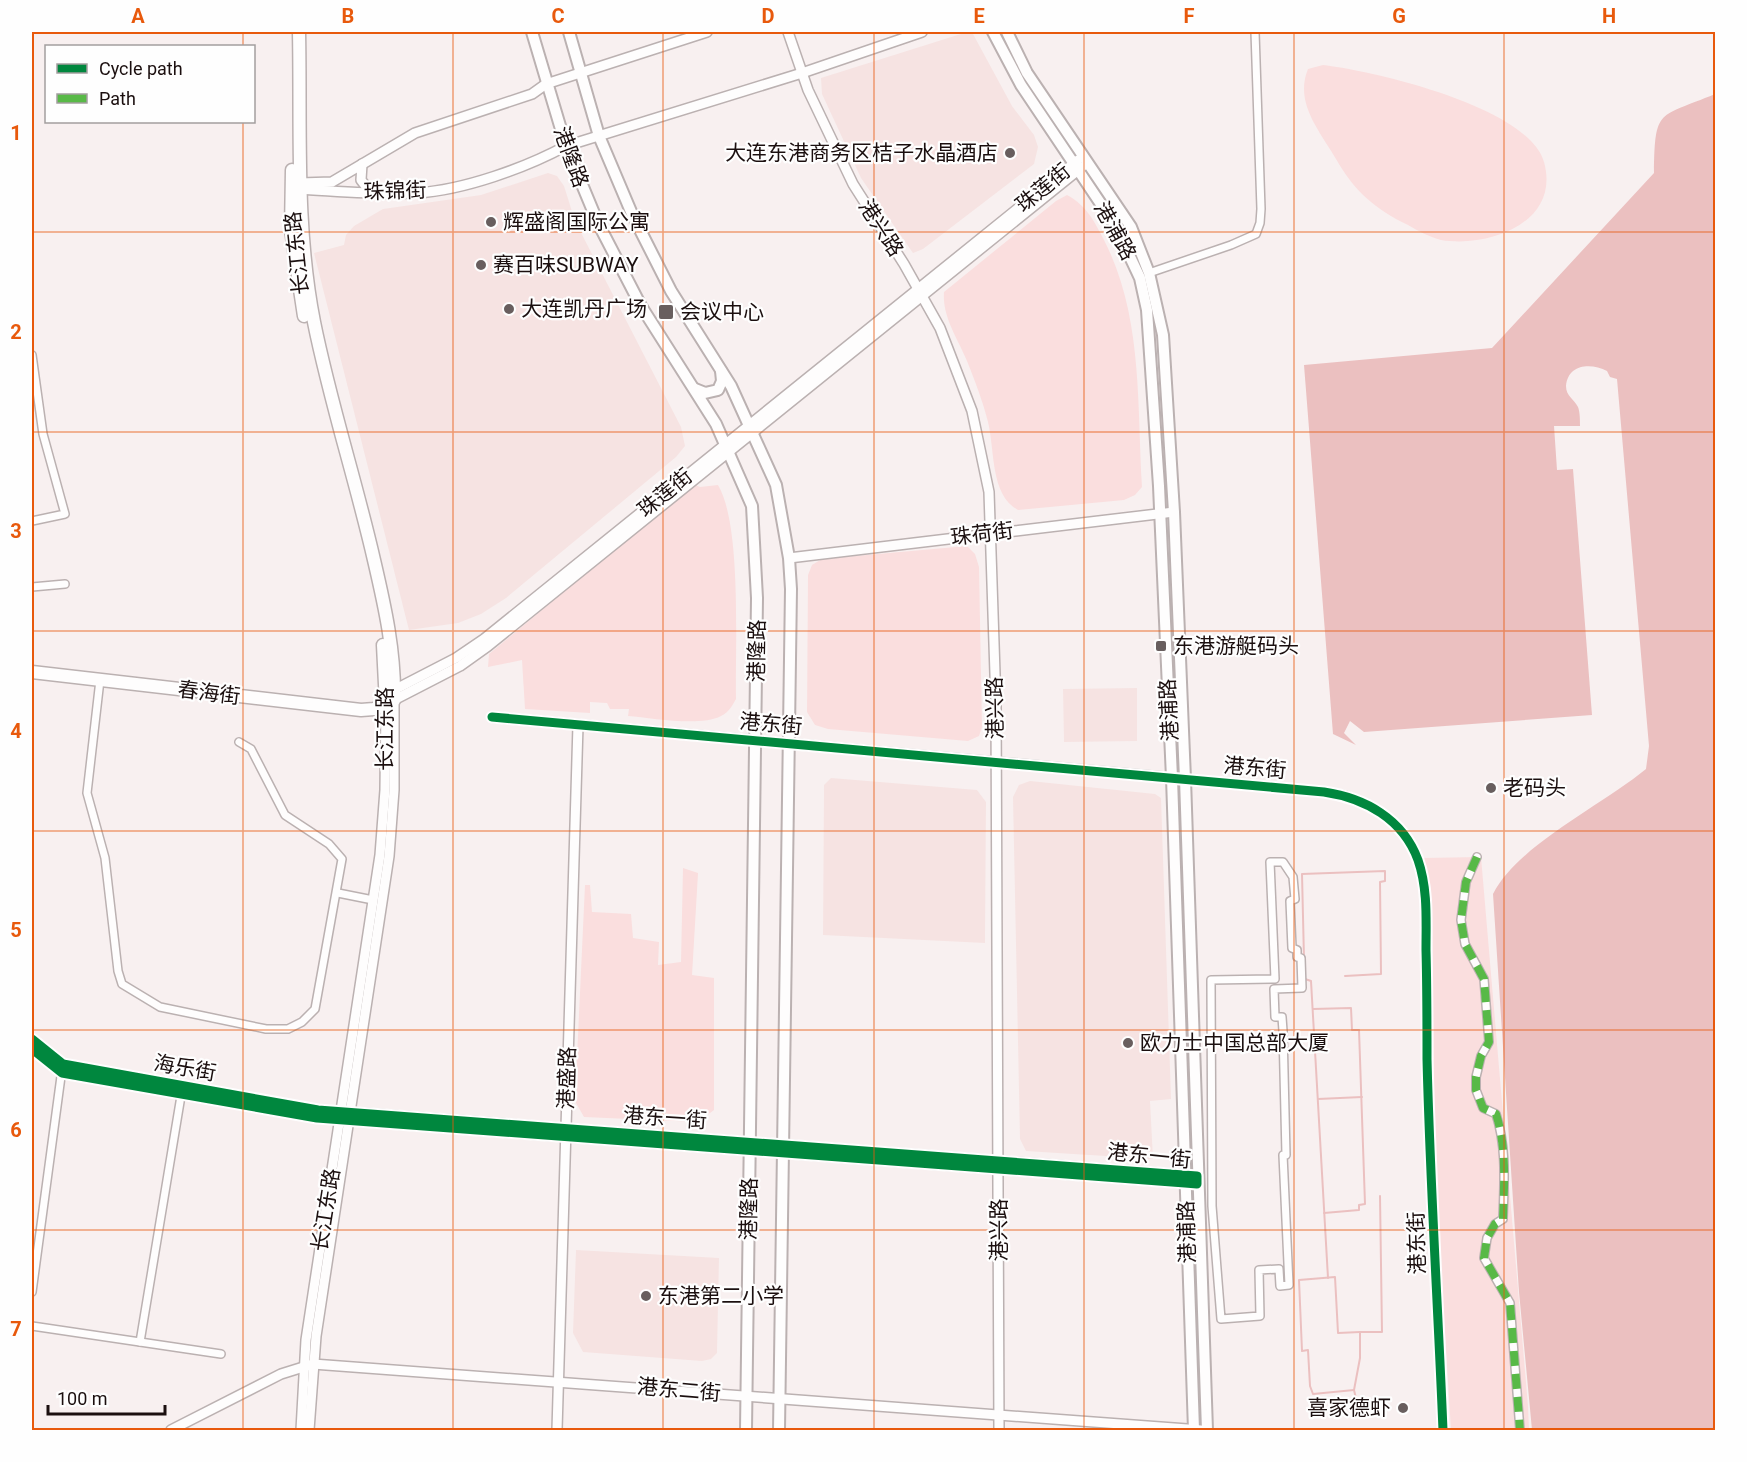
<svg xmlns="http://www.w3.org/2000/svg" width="1747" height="1462" font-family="Roboto,'Noto Sans SC',sans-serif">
<rect width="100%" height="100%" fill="#f8f0f0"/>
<g fill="#f6e3e2">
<path d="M964 33 973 34 1012 106 1034 135 1038 147 1034 164 923 249 913 253 861 178 822 94 821 78Z"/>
<path d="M548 173 557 176 564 186 575 221 681 427 685 446 676 457 506 598 481 614 458 623 409 630 314 253 344 245 346 235 354 226 383 209 481 195Z"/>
<path d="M1137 688V741L1064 742 1063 689Z"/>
<path d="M831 778 977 790 986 802 985 943 823 935 824 785Z"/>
<path d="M1030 781 1155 794 1161 798 1171 1099 1150 1101 1153 1159 1026 1151 1020 1139 1013 797 1019 785Z"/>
<path d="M576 1250 719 1258 717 1353 711 1359 702 1361 583 1352 573 1333Z"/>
</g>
<g fill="#fadede">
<path d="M1323 65C1374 71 1529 107 1544 162 1561 223 1488 248 1441 240 1430 237 1418 231 1408 225 1375 209 1354 191 1336 159 1320 131 1294 103 1308 69Z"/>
<path d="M1067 195C1087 206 1094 221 1104 240 1143 316 1137 404 1142 487L1135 495 1124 500 1018 510C990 495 995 450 988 422 983 402 975 381 967 361 958 339 942 317 944 292L1056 201Z"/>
<path d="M693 484 700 487 718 485C742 525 735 648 736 699 732 706 729 712 721 716 700 727 652 718 628 716L629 709H610L607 703 590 702V713L525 709 522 660 488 667 489 654Z"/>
<path d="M967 546 975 554 979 567 982 727 979 736 968 741 828 729 815 725 807 712 808 575 812 565 822 559Z"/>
<path d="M1481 857 1528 1406 1529 1430H1451L1435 1171 1432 909 1422 858Z"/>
<path d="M683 868 698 873 692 975 714 978V1110L698 1122 584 1117 575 1101 585 885H590L592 912 631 914 633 938 659 942 658 965 681 962Z"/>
</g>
<path fill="#ebc0c0" d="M1715 94V1430H1532L1519 1292 1493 894C1518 845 1601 806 1646 769L1649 746 1617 379 1610 377 1607 371C1592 363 1568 363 1566 386 1566 396 1574 399 1578 407 1580 412 1580 420 1580 426H1554L1557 470 1573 469 1592 715 1364 732 1350 721 1344 733 1356 745 1333 734 1304 365 1492 348 1654 173C1655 107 1658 118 1715 94Z"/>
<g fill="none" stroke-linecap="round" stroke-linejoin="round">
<g stroke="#ebc0c0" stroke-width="2">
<path d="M1304 959 1302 874 1385 871V881L1380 882 1381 974 1345 976"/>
<path d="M1305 979 1311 981 1328 1278"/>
<path d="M1313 1009 1351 1008 1352 1030H1359L1365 1204 1359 1205V1210L1324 1213"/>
<path d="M1318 1099 1362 1097"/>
<path d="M1354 1390 1313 1394 1310 1386 1308 1350 1302 1351 1299 1280 1335 1277 1338 1333 1360 1332"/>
<path d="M1358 1407 1354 1390 1360 1358V1332H1382L1380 1196"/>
</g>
<g stroke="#bbb1b1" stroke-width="10">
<g id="street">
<path d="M1149 273 1231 245 1256 234 1260 223 1261 209 1255 32"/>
<path d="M32 355 43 434 65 514 32 521"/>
<path d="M32 587 65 584"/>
<path d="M100 680 87 793 105 858 118 971 122 984 160 1007 266 1029H288L302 1022 315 1009 342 859 329 844 285 815 251 749 239 742"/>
<path d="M1185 779 1345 795C1377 806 1405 827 1417 859 1428 887 1426 920 1426 949 1427 986 1427 1022 1427 1058 1429 1182 1438 1307 1443 1430"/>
<path d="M1477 857 1466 882 1461 920 1465 944 1484 979 1489 1042 1481 1056 1476 1077V1090L1483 1108 1496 1114C1507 1148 1504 1184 1503 1219L1495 1224 1487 1238 1484 1258 1510 1303 1520 1430"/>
<path d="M1270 862H1283L1293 877 1295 899 1290 901 1292 948 1297 950V957L1301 958 1302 988 1274 989 1275 1017H1282L1283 1031 1286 1155H1283L1289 1285 1280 1286 1279 1269 1259 1270 1260 1316 1221 1319 1212 1206 1211 980 1275 979Z"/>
<path d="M338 893 373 900"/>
<path d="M32 1039 63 1064 318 1110 341 1112"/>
<path d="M32 1049 62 1073 317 1118 340 1120"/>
<path d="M32 1292 62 1069"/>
<path d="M32 1326 221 1354"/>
<path d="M140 1342 182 1090"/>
</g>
</g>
<g stroke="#bbb1b1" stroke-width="12">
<g id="secondary">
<path d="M788 32 808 90 853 184 904 264 940 328 972 411 989 492 996 704 999 1430"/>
<path d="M362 164 361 180 371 193"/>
<path d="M295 186 300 183 332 182 415 133 532 94 546 84 707 32"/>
<path d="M297 189C337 191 377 195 417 193 464 190 525 168 566 146L802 73 922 32"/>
<path d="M789 558 1174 512"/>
<path d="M492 717 1185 779"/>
<path d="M345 1120 1185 1183 1197 1184V1176L346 1112"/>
<path d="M171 1430 281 1374 313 1364 1201 1430"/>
<path d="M301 1430 306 1340 380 855 385 790 386 704 394 690 456 658 484 639 1078 160"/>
<path d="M309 1430 316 1336 389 856 394 790V700L460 666 488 646 1082 167"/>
<path d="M557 1430 578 725"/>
</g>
</g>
<g stroke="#bbb1b1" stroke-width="14">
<g id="primary">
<path d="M532 32 566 146 598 223 641 306 716 424 752 506 757 598 746 1430"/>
<path d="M569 32 599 136 632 214 671 291 731 386 776 485 789 558 791 589 779 1430"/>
<path d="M993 32 1021 85 1115 225 1140 278 1147 310 1159 486 1172 778 1194 1430"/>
<path d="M1007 32 1027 73 1131 227 1149 273 1163 335 1174 512 1185 779 1207 1430"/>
<path d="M695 389 705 393 718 390 722 381 721 371"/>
</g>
</g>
<g stroke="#bbb1b1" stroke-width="15">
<g id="highway">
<path d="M292 170 291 230 304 316"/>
<path d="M383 645 386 704"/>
<path d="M32 672 361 710 374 709 394 700C395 652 385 607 374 560 356 481 330 402 314 322 295 226 301 129 299 32"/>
</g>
</g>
<use href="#street" stroke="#fefdfd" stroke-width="7"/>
<use href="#secondary" stroke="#fefdfd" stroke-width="9"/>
<use href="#primary" stroke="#fefdfd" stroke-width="10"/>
<use href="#highway" stroke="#fefdfd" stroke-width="12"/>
<path stroke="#58b947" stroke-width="8" stroke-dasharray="15 8" stroke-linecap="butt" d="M1477 857 1466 882 1461 920 1465 944 1484 979 1489 1042 1481 1056 1476 1077V1090L1483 1108 1496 1114C1507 1148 1504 1184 1503 1219L1495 1224 1487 1238 1484 1258 1510 1303 1520 1430"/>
<g stroke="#fefefe" stroke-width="13">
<g id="cycleway">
<path d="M492 717 1324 792C1365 798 1403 819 1418 860 1428 889 1426 920 1426 950 1427 986 1427 1023 1427 1059 1430 1183 1438 1307 1443 1430"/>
<path d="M32 1039 63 1064 318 1110 1197 1176V1184L1185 1183 317 1118 62 1073 32 1049"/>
</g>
</g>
<use href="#cycleway" stroke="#00873e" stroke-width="9"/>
</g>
<path fill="none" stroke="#e8590c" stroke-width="1.5" stroke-opacity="0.55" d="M243 32V46M453 32V1430M663 32V1430M874 32V1430M1084 32V1430M1294 32V1430M1504 32V1430M243 122V1430M32 232H1716M32 432H1716M32 631H1716M32 831H1716M32 1030H1716M32 1230H1716"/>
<g fill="#685e5e" stroke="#fefefe" stroke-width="2">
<circle cx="1010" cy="153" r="6"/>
<circle cx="491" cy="222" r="6"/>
<circle cx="481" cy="265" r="6"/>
<circle cx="509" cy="309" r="6"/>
<rect x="658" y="304" width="16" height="16" rx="3"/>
<rect x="1155" y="640" width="12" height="12" rx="3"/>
<circle cx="1491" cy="788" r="6"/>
<circle cx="1128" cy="1043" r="6"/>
<circle cx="646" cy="1296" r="6"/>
<circle cx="1403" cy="1408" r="6"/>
</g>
<g text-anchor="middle" stroke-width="4.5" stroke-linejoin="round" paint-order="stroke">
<g font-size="21" fill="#1b0f0f" stroke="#fefefe" text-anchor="start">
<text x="998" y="160" text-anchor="end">大连东港商务区桔子水晶酒店</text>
<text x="503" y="229">辉盛阁国际公寓</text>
<text x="493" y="272">赛百味SUBWAY</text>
<text x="521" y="316">大连凯丹广场</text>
<text x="680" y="319">会议中心</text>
<text x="1173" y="653">东港游艇码头</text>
<text x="1503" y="795">老码头</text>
<text x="1140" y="1050">欧力士中国总部大厦</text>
<text x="658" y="1303">东港第二小学</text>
<text x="1391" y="1415" text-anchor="end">喜家德虾</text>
</g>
<g font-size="21" fill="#1b0f0f" stroke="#fefefe">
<text transform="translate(571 157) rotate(70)" y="7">港隆路</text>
<text transform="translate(1043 188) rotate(-39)" y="7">珠莲街</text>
<text transform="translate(395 191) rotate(-2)" y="7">珠锦街</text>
<text transform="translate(881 228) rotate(57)" y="7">港兴路</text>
<text transform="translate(1115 231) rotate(61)" y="7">港浦路</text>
<text transform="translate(297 253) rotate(-96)" y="7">长江东路</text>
<text transform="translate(665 493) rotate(-39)" y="7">珠莲街</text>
<text transform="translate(982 534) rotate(-7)" y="7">珠荷街</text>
<text transform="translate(757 651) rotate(-89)" y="7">港隆路</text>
<text transform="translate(209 693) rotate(7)" y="7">春海街</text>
<text transform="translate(995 708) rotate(-91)" y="7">港兴路</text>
<text transform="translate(1169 710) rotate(-93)" y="7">港浦路</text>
<text transform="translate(771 724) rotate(5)" y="7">港东街</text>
<text transform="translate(385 729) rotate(-90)" y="7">长江东路</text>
<text transform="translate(1255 768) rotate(5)" y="7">港东街</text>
<text transform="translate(185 1068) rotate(10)" y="7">海乐街</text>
<text transform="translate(567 1078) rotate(-88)" y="7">港盛路</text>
<text transform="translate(665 1118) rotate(4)" y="7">港东一街</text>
<text transform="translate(1149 1156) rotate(6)" y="7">港东一街</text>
<text transform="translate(749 1209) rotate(-89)" y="7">港隆路</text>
<text transform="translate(326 1210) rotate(-81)" y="7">长江东路</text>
<text transform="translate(999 1230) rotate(-90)" y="7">港兴路</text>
<text transform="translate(1187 1232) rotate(-92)" y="7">港浦路</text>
<text transform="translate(1417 1243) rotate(-92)" y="7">港东街</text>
<text transform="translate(679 1390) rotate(5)" y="7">港东二街</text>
</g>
</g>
<rect width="1747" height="1462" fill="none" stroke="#fefefe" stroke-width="66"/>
<rect x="45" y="45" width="210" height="78" fill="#fefefe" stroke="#a39e9e" stroke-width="1.5"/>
<rect x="57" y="64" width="30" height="9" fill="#00873e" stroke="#a39e9e" stroke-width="1.5"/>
<text x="99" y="75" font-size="18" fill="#1b0f0f">Cycle path</text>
<rect x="57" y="94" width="30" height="9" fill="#58b947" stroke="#a39e9e" stroke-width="1.5"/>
<text x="99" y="105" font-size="18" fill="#1b0f0f">Path</text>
<path d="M48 1405v9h117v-9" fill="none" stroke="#1b0f0f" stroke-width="3"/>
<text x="57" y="1405" font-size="18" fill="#1b0f0f" stroke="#fefefe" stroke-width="4.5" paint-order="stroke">100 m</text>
<rect x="33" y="33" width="1681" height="1396" fill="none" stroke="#e8590c" stroke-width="2"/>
<g font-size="20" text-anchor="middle" font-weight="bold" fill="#e8590c">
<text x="138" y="23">A</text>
<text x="348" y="23">B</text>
<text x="558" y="23">C</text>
<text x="768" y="23">D</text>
<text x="979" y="23">E</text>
<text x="1189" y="23">F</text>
<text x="1399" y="23">G</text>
<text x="1609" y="23">H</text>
<text x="16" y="140">1</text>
<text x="16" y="339">2</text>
<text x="16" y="538">3</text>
<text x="16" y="738">4</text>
<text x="16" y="937">5</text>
<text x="16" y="1137">6</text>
<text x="16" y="1336">7</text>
</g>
</svg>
